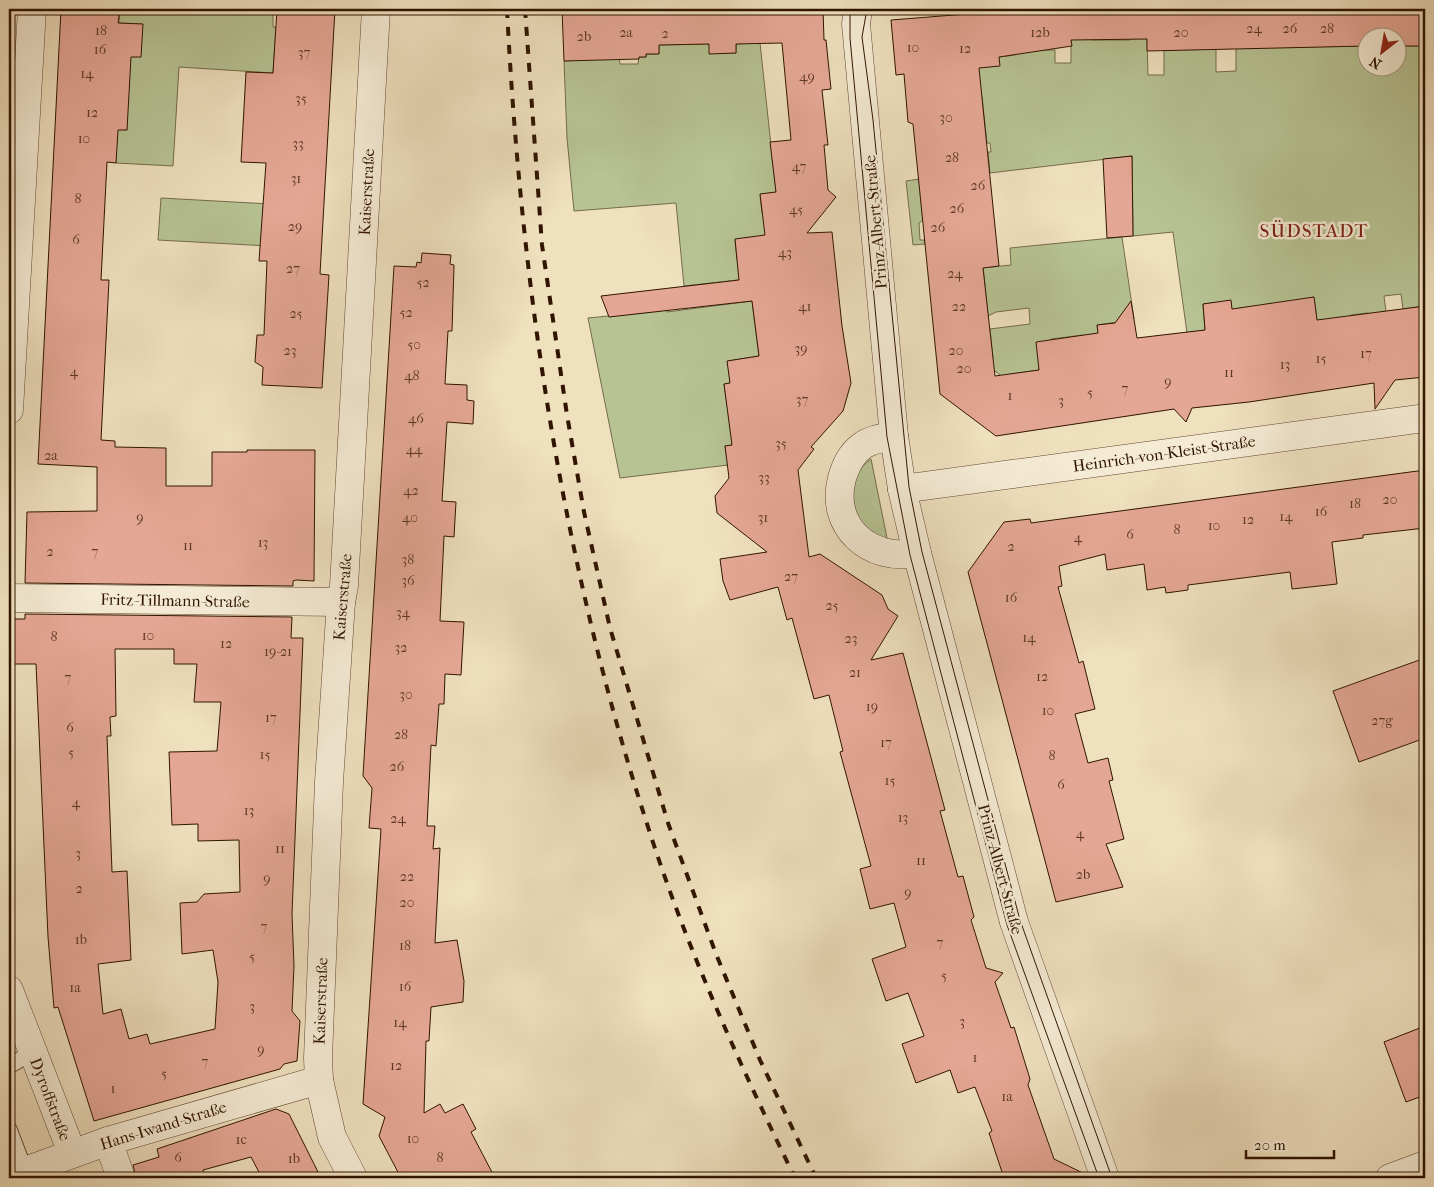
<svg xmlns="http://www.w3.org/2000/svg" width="1434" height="1187" font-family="'IM FELL French Canon',serif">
<rect width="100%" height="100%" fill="#efe0be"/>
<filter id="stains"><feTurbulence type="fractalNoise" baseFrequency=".004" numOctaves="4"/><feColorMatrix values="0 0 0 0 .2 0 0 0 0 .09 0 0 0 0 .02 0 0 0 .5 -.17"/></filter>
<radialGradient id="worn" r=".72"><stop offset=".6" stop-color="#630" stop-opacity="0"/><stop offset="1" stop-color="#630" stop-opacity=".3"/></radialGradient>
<g fill="#b7c393" stroke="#746c4a">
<path d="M120 9H260L273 11V27H276L273 73 179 67 173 166 116 163 114 129 127 130 120 82 142 24 119 23Z"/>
<path d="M1131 24H1150L1147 40 1148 75H1164V41L1216 48V72L1236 71V48L1366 46V68H1396L1397 46H1425V306L1403 309 1401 294 1384 296 1387 319 1367 313 1351 315 1352 324 1318 329 1314 297 1233 314 1230 301 1203 304 1205 330 1187 333 1173 232 1133 236 1132 156 990 173 988 152H991L990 143H987L982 97 947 73 999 57 1015 55 1013 41 1038 50H1055V63H1071V34L1090 26 1091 40H1130Z"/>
<path d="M760 43 776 192 760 195 762 213H769L771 235 735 240 737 260 761 257 756 278 684 286 676 203 574 211 567 138 564 61 619 58 620 64H638L639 57H646V54H659V45L709 44 710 53H736V44Z"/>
<path d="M919 179 923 220 919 223 920 240H924L925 244 913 245 906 181Z"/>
<path d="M161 198 270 204 268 246 158 240Z"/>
<path d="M1122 237 1134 319 1128 314 1120 316 1117 322 1097 325 1102 363 1087 365 1083 335 1051 339 1052 355 1039 370 1012 374 1005 379 986 364 993 359 990 329 1030 324 1029 308 996 312 988 316 983 265 991 267 1011 265 1010 248Z"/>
<path d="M752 301 759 356 728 361 730 383 724 384 727 406 749 403 768 440 725 446 728 465 620 478 588 318 667 310V312Z"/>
<path d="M871 459 888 543C882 540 875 538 870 534 850 513 844 477 871 459Z"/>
</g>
<g fill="#e5a795" stroke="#301400" fill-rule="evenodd">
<path d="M61 9H120L118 23 143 24 141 57H131L127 130H118L116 163 107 162 101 280H109L101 440 115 441V447L166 448V486H212V452H247V450H315L314 581 296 580 293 581V586L25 583 27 512 97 511V467L38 464Z"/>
<path d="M277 9H335L320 274 329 275 322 388 262 385 263 367 255 362 257 335H264L267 261H259L266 163 241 162 246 72 273 73Z"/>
<path d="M562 9H823L824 40H826L831 89 822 90 828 145H824L828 190 836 197 807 233 832 232 842 326 851 383 843 411 811 447 814 449 798 470 809 557 820 554 882 595 888 609 898 616 871 660 903 653 945 810 940 811 958 877 963 876 974 917 971 920 986 968 1003 973 995 982 1011 1028 1014 1027 1030 1079 1028 1085 1054 1159 1087 1175 1088 1178H1004L989 1133 992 1131 975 1087 958 1093 950 1070 916 1083 902 1044 924 1036 908 993 886 1001 872 959 906 947 894 903 870 909 860 869 871 866 840 752 843 751 829 695 814 699 792 618 787 620 778 587 730 600 723 581 720 559 767 552 717 513 715 496 729 478 725 446 732 445 724 384 730 383 727 361 759 356 752 301 609 317 601 296 739 280 735 239 765 235 760 194 776 192 770 142 791 140 782 43 736 44V53L709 54V44L659 45V54H646V57H639V59L564 61Z"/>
<path d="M992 9H1425V46H1396V38H1366V46L1147 51V39L1071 40 1072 46 999 57 1000 66 979 68 999 266 983 268 995 376 1039 370 1036 342 1098 333 1097 325 1115 323 1131 301 1137 338 1205 330 1203 304 1231 300 1232 309 1314 297 1317 320 1425 306V377L1395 380 1375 409 1374 383 1249 402 1192 408 1186 422 1174 409 996 436 940 394 913 124 908 122 904 74 896 75 891 20 992 12Z"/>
<path d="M1132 156 1133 236 1107 238 1103 159Z"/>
<path d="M422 253 451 255 450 264 454 265 452 331H448L445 384 467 385V400L474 401 473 424 447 422 442 501 456 502 454 537 444 536 440 621 464 622 461 675 445 674 444 704H439L436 746 431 745 427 826H435L433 849 440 848 435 943 457 940 464 981 463 1002 431 1007 429 1041H426L424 1113 440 1104 445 1113 463 1104 476 1129 471 1132 495 1178H401L379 1136 385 1117 363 1104 381 829 369 828 372 788 363 776 394 266 416 267 417 262 421 263Z"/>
<path d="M1425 470V528L1363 535V538L1332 542 1337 584 1292 589 1290 572 1188 585V590L1166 593 1165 587 1147 590 1144 564 1107 570 1105 554 1059 566 1062 586 1058 587 1079 663 1083 661 1095 709 1075 714 1088 763 1108 758 1113 780 1109 781 1124 839 1106 844 1123 887 1056 902 968 572 1004 522 1030 519 1031 523Z"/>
<path d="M25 614 292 617 291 638H303L292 914 294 966 292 1011 300 1021 297 1061 284 1064 280 1069 94 1121 58 1007 54 1008 48 937 36 664H11V648H9V619H25ZM115 649H174V664H197L194 702H221L217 751 169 752 172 825 198 824V841L239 840 240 892 204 894 197 902 180 903 182 954 213 950 218 982 215 1029 150 1044 147 1034 129 1039 121 1009 103 1014 98 964 131 960 127 871 112 872 107 736H111L110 717 116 716Z"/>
<path d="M1425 658V738L1359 762 1333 691Z"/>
<path d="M1425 1026V1095L1406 1102 1384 1042Z"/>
<path d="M276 1109 289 1114 321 1178H262L251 1157 203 1170 206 1178H136L133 1165 159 1157 157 1149Z"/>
</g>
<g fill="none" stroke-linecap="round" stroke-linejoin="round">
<g stroke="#604730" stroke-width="17">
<g id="service">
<path d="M9 1066 33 1052"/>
<path d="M9 1129 25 1171"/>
</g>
</g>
<g stroke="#604730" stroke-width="29">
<g id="minor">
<path d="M858 9 856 24 894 436 902 489 917 553 1014 922 1105 1178"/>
<path d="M9 410 32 9"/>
<path d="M894 436C883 438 871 439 862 446 851 454 846 465 842 478 829 527 870 562 917 553"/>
<path d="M902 489 1425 418"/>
<path d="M9 598 341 602"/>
<path d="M9 990 72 1153"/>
<path d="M108 1141 121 1178"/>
<path d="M9 1177 108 1141 319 1080"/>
<path d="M353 1178 332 1137 319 1080 318 1058 329 782 341 602 344 586 376 9"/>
<path d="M1390 1178 1425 1165"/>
</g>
</g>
<use href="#service" stroke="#f5ebd5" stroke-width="15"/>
<use href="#minor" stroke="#f5ebd5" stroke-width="28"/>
<g stroke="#301400" stroke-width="1">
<path d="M850 9V38L887 437 910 555 1007 925 1099 1178"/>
<path d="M867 9 862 37 873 120 909 487 922 552 1020 920 1112 1178"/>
</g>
<g stroke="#301400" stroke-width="4" stroke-dasharray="9 9" stroke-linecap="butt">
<path d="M507 9C521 287 562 564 649 830 687 949 740 1065 795 1178"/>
<path d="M525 9 542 245 567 415 584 512 610 628 668 823 716 954 760 1060 816 1178"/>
</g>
</g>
<g text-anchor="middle" stroke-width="5" stroke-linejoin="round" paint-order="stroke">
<g font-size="14" fill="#5d3925">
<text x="1254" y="33">24</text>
<text x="1290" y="33">26</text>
<text x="1327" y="33">28</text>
<text x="101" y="35">18</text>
<text x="626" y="37">2a</text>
<text x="1040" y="37">12b</text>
<text x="1181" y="37">20</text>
<text x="665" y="38">2</text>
<text x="584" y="41">2b</text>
<text x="913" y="52">10</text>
<text x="965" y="53">12</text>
<text x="100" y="54">16</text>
<text x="304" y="57">37</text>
<text x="87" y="78">14</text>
<text x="807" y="81">49</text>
<text x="301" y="103">35</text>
<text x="92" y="117">12</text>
<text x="946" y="122">30</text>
<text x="84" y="143">10</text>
<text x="298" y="148">33</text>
<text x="952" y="162">28</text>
<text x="799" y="171">47</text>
<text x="296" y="183">31</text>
<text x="978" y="190">26</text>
<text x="78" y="203">8</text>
<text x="957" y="213">26</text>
<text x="796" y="214">45</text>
<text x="295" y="231">29</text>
<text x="938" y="232">26</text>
<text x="76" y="244">6</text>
<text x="785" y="257">43</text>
<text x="293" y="273">27</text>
<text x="955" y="278">24</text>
<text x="423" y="287">52</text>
<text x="805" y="311">41</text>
<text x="959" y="311">22</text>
<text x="406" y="317">52</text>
<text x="296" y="318">25</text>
<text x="414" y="349">50</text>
<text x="801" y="353">39</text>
<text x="290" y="355">23</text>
<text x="956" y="355">20</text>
<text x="1366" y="358">17</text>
<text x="1321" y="363">15</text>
<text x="1285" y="369">13</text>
<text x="964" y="373">20</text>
<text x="74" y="376">4</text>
<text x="1229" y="377">11</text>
<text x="412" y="380">48</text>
<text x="1168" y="386">9</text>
<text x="1125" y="393">7</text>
<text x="1090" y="397">5</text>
<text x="1010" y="400">1</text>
<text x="802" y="404">37</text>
<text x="1061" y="405">3</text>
<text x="416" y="423">46</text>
<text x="781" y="448">35</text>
<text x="414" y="454">44</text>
<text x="51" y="460">2a</text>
<text x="764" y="482">33</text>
<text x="411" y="495">42</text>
<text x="1390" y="504">20</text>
<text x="1355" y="508">18</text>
<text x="1321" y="516">16</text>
<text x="1286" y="521">14</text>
<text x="140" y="522">9</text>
<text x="410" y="522">40</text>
<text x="763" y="522">31</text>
<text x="1248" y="524">12</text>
<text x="1214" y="530">10</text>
<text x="1177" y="534">8</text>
<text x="1130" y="539">6</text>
<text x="1078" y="542">4</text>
<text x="263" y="547">13</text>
<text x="188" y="550">11</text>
<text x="1011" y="551">2</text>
<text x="50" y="556">2</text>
<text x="95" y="556">7</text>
<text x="408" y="564">38</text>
<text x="791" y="581">27</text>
<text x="408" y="585">36</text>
<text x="1011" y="602">16</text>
<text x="832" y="610">25</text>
<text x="403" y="617">34</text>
<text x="148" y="640">10</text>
<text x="54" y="641">8</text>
<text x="1029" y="642">14</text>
<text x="851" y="643">23</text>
<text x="226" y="648">12</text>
<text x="401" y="652">32</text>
<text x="278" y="656">19-21</text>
<text x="855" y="677">21</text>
<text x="1042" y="681">12</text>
<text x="68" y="682">7</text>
<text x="406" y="699">30</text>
<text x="872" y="711">19</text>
<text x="1048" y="715">10</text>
<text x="271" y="722">17</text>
<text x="1382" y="725">27g</text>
<text x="70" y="732">6</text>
<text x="401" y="739">28</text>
<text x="886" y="747">17</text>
<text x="71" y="757">5</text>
<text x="265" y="759">15</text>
<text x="1052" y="760">8</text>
<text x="397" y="771">26</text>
<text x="890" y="785">15</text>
<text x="1061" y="789">6</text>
<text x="76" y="807">4</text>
<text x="249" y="815">13</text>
<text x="903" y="822">13</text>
<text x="398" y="823">24</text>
<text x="1080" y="838">4</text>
<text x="280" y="853">11</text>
<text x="78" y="858">3</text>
<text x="921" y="865">11</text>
<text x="1083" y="879">2b</text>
<text x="407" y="881">22</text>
<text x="267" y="883">9</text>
<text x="79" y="893">2</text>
<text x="908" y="897">9</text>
<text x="407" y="907">20</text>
<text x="264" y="931">7</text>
<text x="81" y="944">1b</text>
<text x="940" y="947">7</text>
<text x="405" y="950">18</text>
<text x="252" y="961">5</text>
<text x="944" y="980">5</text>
<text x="405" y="991">16</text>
<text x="75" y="992">1a</text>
<text x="252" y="1011">3</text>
<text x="962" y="1026">3</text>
<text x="400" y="1027">14</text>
<text x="261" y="1054">9</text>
<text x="975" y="1062">1</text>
<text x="205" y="1066">7</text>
<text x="396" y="1070">12</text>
<text x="164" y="1078">5</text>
<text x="113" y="1093">1</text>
<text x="1007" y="1101">1a</text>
<text x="413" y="1143">10</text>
<text x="241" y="1144">1c</text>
<text x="178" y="1162">6</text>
<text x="440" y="1162">8</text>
<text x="294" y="1163">1b</text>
</g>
<g font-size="16" fill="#301400" stroke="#f5ebd5">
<text transform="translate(366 192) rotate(-87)" y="6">Kaiserstraße</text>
<text transform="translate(875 222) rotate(-95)" y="6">Prinz-Albert-Straße</text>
<text transform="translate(1164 453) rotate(-8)" y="6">Heinrich-von-Kleist-Straße</text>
<text transform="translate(342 597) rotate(-85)" y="6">Kaiserstraße</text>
<text transform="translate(175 600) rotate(1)" y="6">Fritz-Tillmann-Straße</text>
<text transform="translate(1001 869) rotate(75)" y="6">Prinz-Albert-Straße</text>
<text transform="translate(320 1001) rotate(-88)" y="6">Kaiserstraße</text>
<text transform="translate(51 1099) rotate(69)" y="6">Dyroffstraße</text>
<text transform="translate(163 1125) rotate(-17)" y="6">Hans-Iwand-Straße</text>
</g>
<g font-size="19" letter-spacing="1" fill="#7a1f14" stroke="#f5ebd5">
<text x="1314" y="237">SÜDSTADT</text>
</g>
</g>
<rect width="1434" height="1187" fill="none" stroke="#efe0be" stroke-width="30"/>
<rect x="10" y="10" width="1414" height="1167" fill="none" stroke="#301400" stroke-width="2.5"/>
<rect x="15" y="15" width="1404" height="1157" fill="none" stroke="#301400"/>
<g transform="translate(1382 52) rotate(211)"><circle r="24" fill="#f5ebd5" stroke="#a69580"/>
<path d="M0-4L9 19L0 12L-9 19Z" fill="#8f2418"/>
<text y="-8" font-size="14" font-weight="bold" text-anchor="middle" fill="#301400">N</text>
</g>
<path d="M1246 1150v8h88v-8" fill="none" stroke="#301400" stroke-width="2.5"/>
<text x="1254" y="1150" font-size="15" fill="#301400" stroke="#f5ebd5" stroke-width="4" paint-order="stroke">20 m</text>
<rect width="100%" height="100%" filter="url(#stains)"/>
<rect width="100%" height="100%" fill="url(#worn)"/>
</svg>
